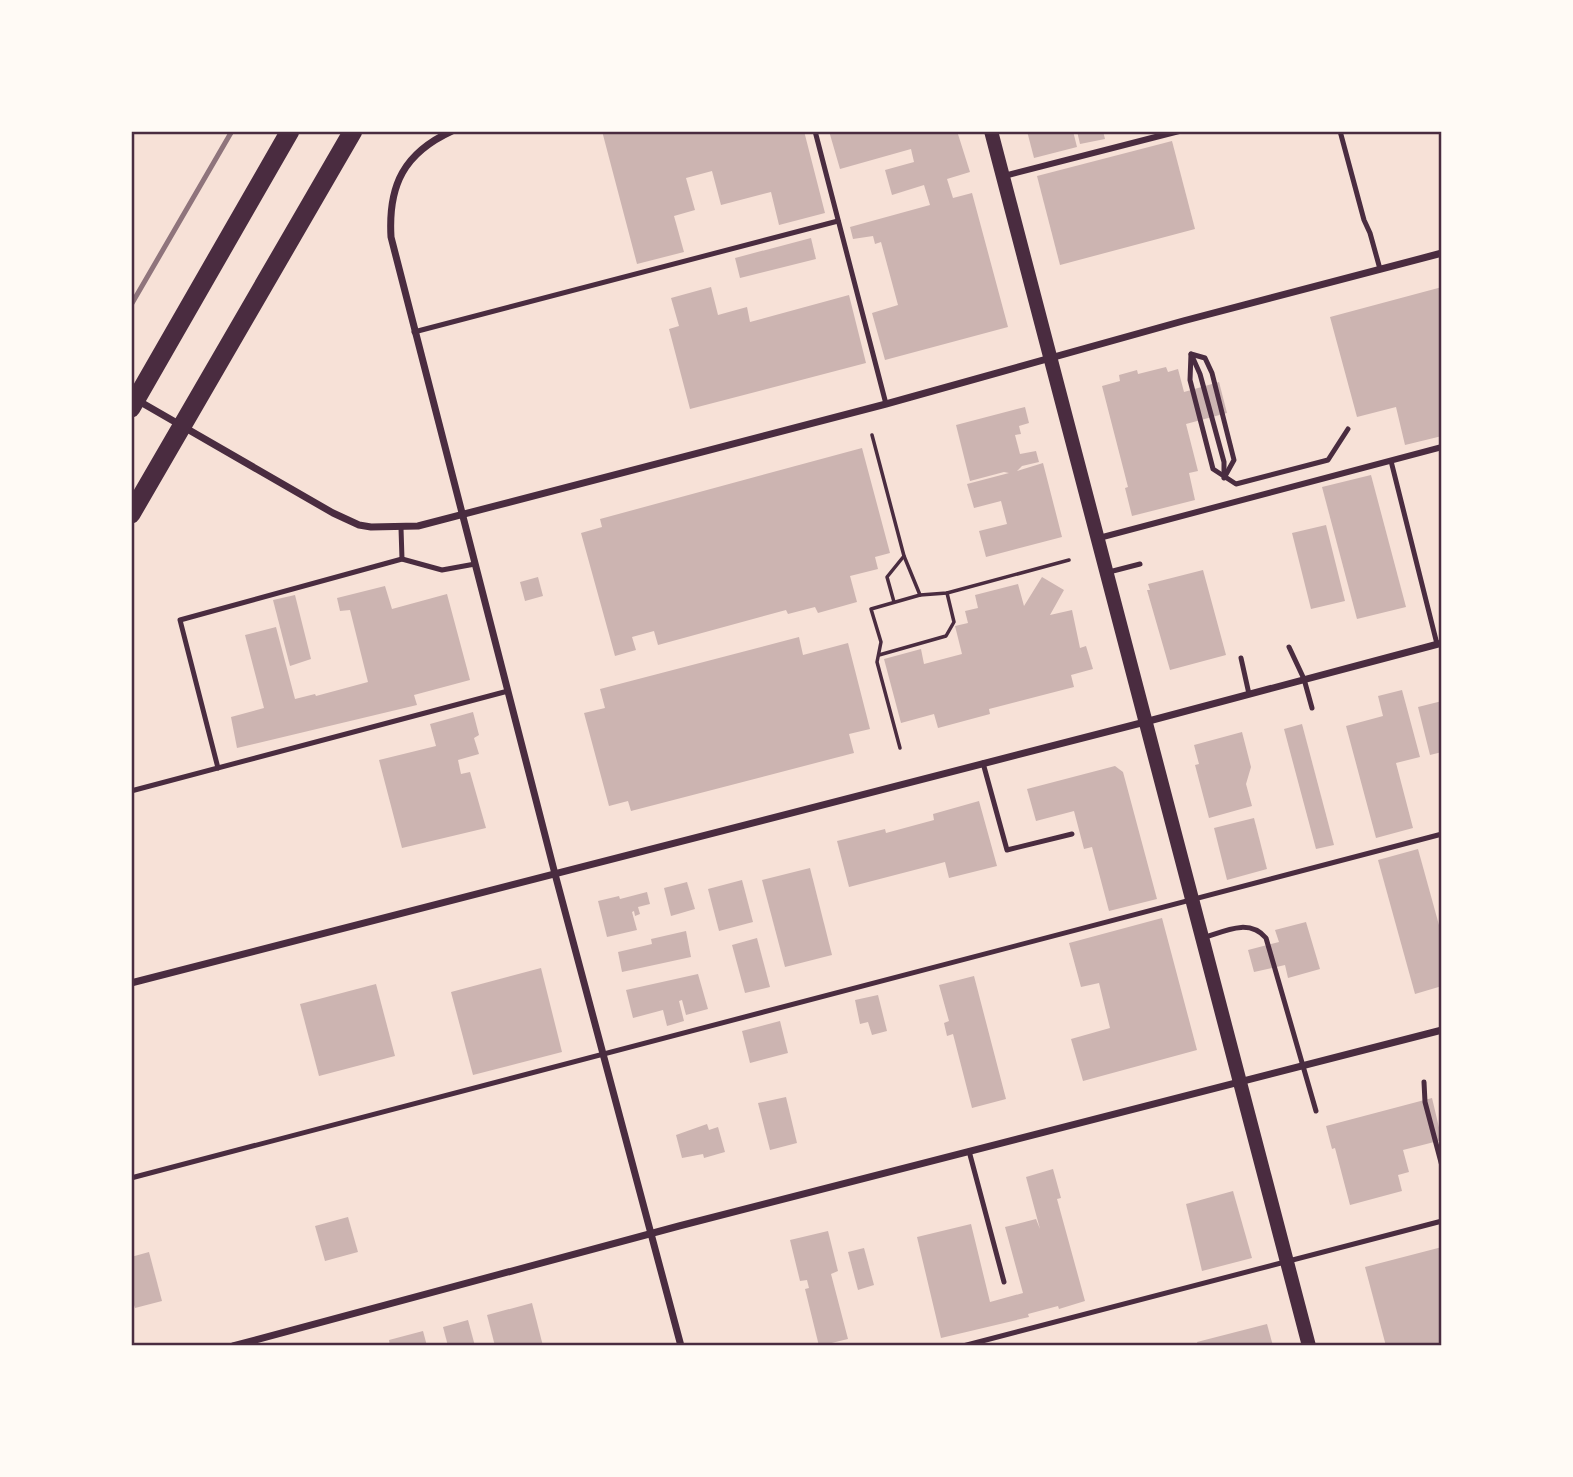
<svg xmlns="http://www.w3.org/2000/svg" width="1573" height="1477" font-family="'Sofia Sans Condensed',sans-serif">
<rect width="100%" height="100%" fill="#f7e1d7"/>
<g fill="#ccb4b1">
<path d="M602 131H804L825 213 779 225 771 192 721 205 712 171 686 178 695 210 674 216 684 252 637 264Z"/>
<path d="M829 131H957L970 172 947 179 953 198 972 193 1008 327 885 360 872 313 898 305 881 242 875 244 873 236 853 239 850 227 930 205 924 185 892 195 885 170 914 162 911 149 840 169Z"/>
<path d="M1027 131H1073L1077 147 1034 158Z"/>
<path d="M1077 131H1103L1105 139 1080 144Z"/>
<path d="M1172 141 1195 229 1060 265 1037 176Z"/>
<path d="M811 238 816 259 740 278 735 258Z"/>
<path d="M711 287 718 315 747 307 750 322 849 295 866 363 690 409 669 329 679 326 671 298Z"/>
<path d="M1442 287V436L1405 445 1396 407 1357 417 1330 317Z"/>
<path d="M1166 367 1168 372 1178 369 1184 392 1219 382 1227 413 1186 424 1198 471 1189 473 1195 500 1132 516 1125 488 1128 487 1102 386 1120 381 1119 375 1137 370 1138 374Z"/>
<path d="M1025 407 1029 423 1019 426 1021 434 1015 435 1020 454 1036 451 1039 462 1022 466 1017 471 1043 463 1062 537 986 557 979 531 1007 524 1001 501 974 508 967 484 1009 473 1004 472 970 481 956 425Z"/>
<path d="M862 448 890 553 875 557 878 569 850 576 857 602 818 613 815 607 788 614 786 610 658 645 654 631 632 637 636 650 615 656 581 533 602 527 600 519Z"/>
<path d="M1371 475 1406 607 1357 619 1322 487Z"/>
<path d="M1326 525 1345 601 1311 609 1292 533Z"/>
<path d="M1203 570 1226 655 1170 670 1147 590H1150L1148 584Z"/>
<path d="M538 577 543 596 525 601 520 582Z"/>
<path d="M1042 577 1064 590 1050 615 1072 610 1080 648 1086 646 1093 669 1071 675 1074 687 989 709 990 714 938 728 934 714 901 723 884 659 921 649 924 664 962 654 955 626 968 623 965 611 978 608 975 595 1018 584 1024 606Z"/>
<path d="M385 586 392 609 447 594 470 680 414 695 417 705 237 748 231 717 264 708 245 635 276 627 295 699 315 694 316 696 368 682 350 610 340 611 337 598Z"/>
<path d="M295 595 311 659 290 666 273 600Z"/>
<path d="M799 637 803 655 848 643 870 729 849 734 854 753 631 811 628 801 609 806 584 713 605 708 600 689Z"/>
<path d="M1402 690 1420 757 1396 763 1413 828 1376 838 1346 726 1383 716 1378 696Z"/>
<path d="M1442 701V752L1430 755 1418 707Z"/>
<path d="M473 712 479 735 474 738 479 754 458 760 461 774 470 772 486 828 402 848 379 760 436 746 430 724Z"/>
<path d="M1302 724 1334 845 1316 849 1284 729Z"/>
<path d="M1242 732 1251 767 1246 784 1252 806 1209 818 1195 765 1199 764 1194 745Z"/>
<path d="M1115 766 1123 772 1157 899 1109 911 1092 847 1084 849 1074 811 1036 821 1027 789Z"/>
<path d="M979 801 997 866 949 878 945 862 849 887 837 841 885 829 886 833 934 820 933 814Z"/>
<path d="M1254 818 1267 869 1227 880 1214 828Z"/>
<path d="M1418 849 1442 936V986L1415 994 1378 860Z"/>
<path d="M810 868 832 955 785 967 762 880Z"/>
<path d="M742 880 753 922 719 931 708 889Z"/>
<path d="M687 882 695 909 671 916 664 888Z"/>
<path d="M647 892 650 904 638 907 640 914 635 916 634 911 632 912 637 930 607 937 598 901 619 896 620 899Z"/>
<path d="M1162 918 1197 1050 1083 1081 1071 1039 1110 1028 1099 983 1081 987 1069 943Z"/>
<path d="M1306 922 1320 969 1288 978 1285 965 1254 972 1248 950 1279 942 1275 930Z"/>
<path d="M686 931 691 957 622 972 618 952 652 944 651 939Z"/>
<path d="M757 938 770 987 745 993 732 945Z"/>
<path d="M541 968 562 1052 473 1075 451 992Z"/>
<path d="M698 974 708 1009 686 1015 682 1000 679 1001 684 1021 667 1026 663 1010 633 1018 626 990Z"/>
<path d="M974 976 1006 1099 972 1108 953 1034 947 1036 944 1023 949 1021 939 985Z"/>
<path d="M376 984 395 1056 319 1076 300 1004Z"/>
<path d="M878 995 887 1031 872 1035 868 1022 860 1024 855 1000Z"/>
<path d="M780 1021 788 1053 750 1063 742 1031Z"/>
<path d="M786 1097 797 1143 770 1150 758 1103Z"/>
<path d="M1432 1098 1442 1140 1403 1150 1409 1172 1398 1175 1402 1191 1350 1205 1335 1148 1332 1149 1326 1126Z"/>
<path d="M707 1124 709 1130 718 1127 725 1152 704 1158 703 1154 682 1158 676 1135Z"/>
<path d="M1053 1169 1061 1198 1057 1199 1085 1301 1059 1309 1058 1306 1028 1314 1029 1317 941 1338 917 1237 971 1224 990 1302 1023 1293 1005 1227 1036 1219 1040 1229 1026 1177Z"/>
<path d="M1233 1191 1252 1258 1202 1271 1186 1204Z"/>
<path d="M348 1217 358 1252 325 1261 315 1226Z"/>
<path d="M828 1231 838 1271 831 1274 848 1339 819 1346 805 1289 809 1288 807 1280 800 1281 790 1240Z"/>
<path d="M1442 1247V1346H1386L1365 1267Z"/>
<path d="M864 1248 874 1285 858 1290 848 1252Z"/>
<path d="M149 1252 162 1301 135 1308 131 1296V1257Z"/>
<path d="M532 1303 543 1346H495L487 1315Z"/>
<path d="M468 1320 475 1346H448L443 1327Z"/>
<path d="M1267 1324 1273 1346H1198L1197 1342Z"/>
<path d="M423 1331 427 1346H390L389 1340Z"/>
</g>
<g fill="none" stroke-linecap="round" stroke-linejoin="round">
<g stroke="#4a2c40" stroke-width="3.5">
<path d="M872 435 904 556 920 595 947 593 1069 560"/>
<path d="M894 602 887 577 904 556"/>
<path d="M879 655 946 636 954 622 947 593"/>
<path d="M900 748 877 662 881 642 871 609 920 595"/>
</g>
<g stroke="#4a2c40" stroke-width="5">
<path d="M815 131 886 404"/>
<path d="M1340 131 1364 220 1370 233 1380 269"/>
<path d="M414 332 838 221"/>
<path d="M1191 354 1190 380 1213 469 1236 484 1328 460 1348 429"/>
<path d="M1191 354 1205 358 1212 373 1234 460 1224 478"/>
<path d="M1192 356 1200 374 1224 462V474"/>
<path d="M1391 461 1437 644"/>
<path d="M401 528 402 559"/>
<path d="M1109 572 1140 564"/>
<path d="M1289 647 1304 679 1312 708"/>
<path d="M1241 658 1249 694"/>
<path d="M983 763 1007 850 1072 834"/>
<path d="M218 768 180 620 402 559 442 570 475 564"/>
<path d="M131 791 508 691"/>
<path d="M1203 938C1225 931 1249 918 1266 938L1316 1111"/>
<path d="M1424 1082 1425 1102 1442 1166"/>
<path d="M969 1151 1004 1282"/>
<path d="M131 1178 1442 834"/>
<path d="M963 1346 1442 1221"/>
</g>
<g stroke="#4a2c40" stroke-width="6">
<path d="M1004 176 1179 131"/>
<path d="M1099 538 1442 447"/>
</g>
<g stroke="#4a2c40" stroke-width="7">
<path d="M452 131C404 153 388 185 391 237L555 874 681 1346"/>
<path d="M137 400 333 513 359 525 371 527 418 526 886 404 1183 321 1442 253"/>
<path d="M131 983 1145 722 1442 643"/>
<path d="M233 1346 679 1226 1442 1030"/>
</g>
<path stroke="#4a2c40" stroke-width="14" d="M991 131 1309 1346"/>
<g stroke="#4a2c40" stroke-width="19">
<path d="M131 408 290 131"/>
<path d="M131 514 353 131"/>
</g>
<path stroke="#8f747c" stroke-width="5" d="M131 305 232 131"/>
</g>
<rect width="1573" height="1477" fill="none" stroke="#fffaf5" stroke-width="266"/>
<rect x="133" y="133" width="1307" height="1211" fill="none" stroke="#4a2c40" stroke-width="2.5"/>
</svg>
